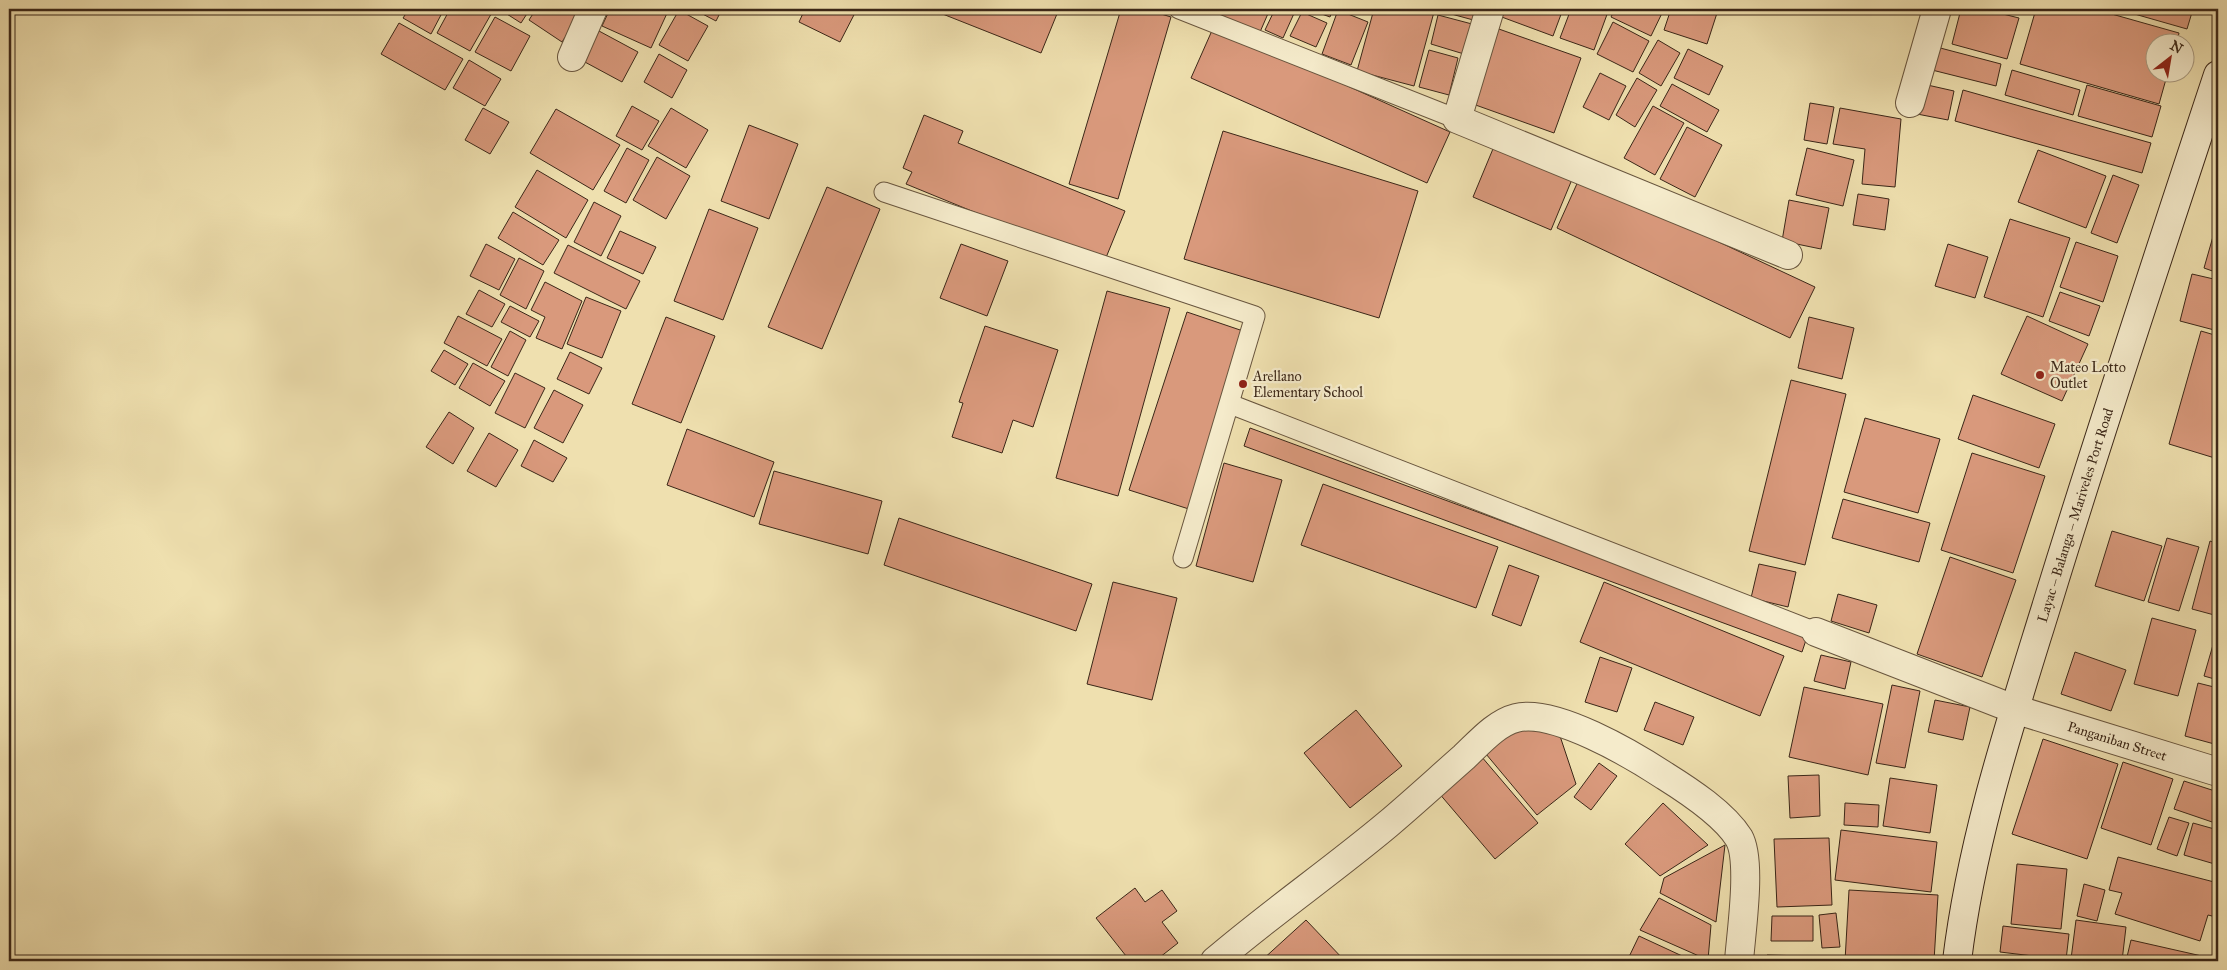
<svg xmlns="http://www.w3.org/2000/svg" width="2227" height="970" font-family="'IM FELL Great Primer',serif">
<rect width="100%" height="100%" fill="#efe0af"/>
<filter id="stains"><feTurbulence type="fractalNoise" baseFrequency=".004" numOctaves="4"/><feColorMatrix values="0 0 0 0 .2 0 0 0 0 .09 0 0 0 0 .02 0 0 0 .5 -.17"/></filter>
<radialGradient id="worn" r=".72"><stop offset=".6" stop-color="#630" stop-opacity="0"/><stop offset="1" stop-color="#630" stop-opacity=".3"/></radialGradient>
<g fill="#d9997c" stroke="#3b2718">
<path d="M409 9H434L442 13 431 34 403 18Z"/>
<path d="M450 9H494L470 51 437 33Z"/>
<path d="M499 9H530L521 23Z"/>
<path d="M536 9H579L582 11 562 42 529 20Z"/>
<path d="M610 9H669L651 48 602 26Z"/>
<path d="M693 9H722L716 21Z"/>
<path d="M805 9H857L840 42 799 22Z"/>
<path d="M930 9H1059L1041 53Z"/>
<path d="M1121 9H1145L1171 17 1118 199 1069 184Z"/>
<path d="M1218 9H1270L1260 32 1216 14Z"/>
<path d="M1275 9H1296L1283 38 1265 30Z"/>
<path d="M1308 9H1333L1330 17Z"/>
<path d="M1374 9H1421L1434 12 1414 86 1357 71Z"/>
<path d="M1433 9H1480L1477 21Z"/>
<path d="M1502 9H1563L1553 36 1499 16Z"/>
<path d="M1571 9H1609L1594 50 1560 38Z"/>
<path d="M1615 9H1664L1651 36 1611 17Z"/>
<path d="M1671 9 1718 10 1707 44 1664 30Z"/>
<path d="M1961 9H1983L2019 18 2007 59 1952 44Z"/>
<path d="M2036 9H2094L2179 33 2177 42H2154V72H2168L2159 104 2020 64Z"/>
<path d="M2117 9H2193L2187 29Z"/>
<path d="M679 10 708 26 688 61 659 45Z"/>
<path d="M1338 10 1368 22 1351 65 1322 54Z"/>
<path d="M1302 12 1327 23 1316 47 1290 36Z"/>
<path d="M1438 15 1472 24 1464 54 1431 44Z"/>
<path d="M495 17 530 36 511 71 475 52Z"/>
<path d="M1613 22 1649 41 1633 72 1597 54Z"/>
<path d="M399 23 463 59 445 90 381 54Z"/>
<path d="M1214 26 1450 132 1427 183 1191 78Z"/>
<path d="M1496 28 1581 58 1554 133 1470 103Z"/>
<path d="M599 31 638 52 622 82 583 61Z"/>
<path d="M1658 40 1680 53 1661 86 1639 73Z"/>
<path d="M1929 45 2001 64 1996 86 1924 68Z"/>
<path d="M1688 49 1723 66 1709 95 1674 78Z"/>
<path d="M1429 50 1458 58 1449 95 1419 87Z"/>
<path d="M659 54 687 70 672 98 644 82Z"/>
<path d="M469 60 501 79 485 106 453 88Z"/>
<path d="M2012 70 2080 90 2073 115 2005 95Z"/>
<path d="M1600 73 1626 86 1609 120 1583 107Z"/>
<path d="M1637 78 1657 90 1635 127 1616 115Z"/>
<path d="M1672 84 1719 110 1707 132 1660 106Z"/>
<path d="M1923 84 1954 91 1948 120 1917 114Z"/>
<path d="M2087 85 2161 106 2152 137 2078 116Z"/>
<path d="M1963 90 2151 143 2142 173 1955 121Z"/>
<path d="M1810 103 1834 107 1827 144 1804 140Z"/>
<path d="M632 106 659 121 642 150 616 136Z"/>
<path d="M1653 106 1684 123 1655 175 1624 158Z"/>
<path d="M483 108 509 122 490 154 465 140Z"/>
<path d="M671 108 708 130 686 168 648 146Z"/>
<path d="M1840 108 1901 119 1895 187 1862 184 1865 149 1833 144Z"/>
<path d="M556 109 620 145 593 190 530 153Z"/>
<path d="M924 115 963 131 958 143 1125 211 1103 265 906 184 912 172 903 168Z"/>
<path d="M749 125 798 144 769 219 721 201Z"/>
<path d="M1687 127 1722 145 1695 197 1660 179Z"/>
<path d="M1223 131 1418 191 1379 318 1184 259Z"/>
<path d="M1495 144 1573 177 1551 230 1473 197Z"/>
<path d="M627 148 649 160 626 203 604 191Z"/>
<path d="M1807 148 1854 160 1843 206 1796 195Z"/>
<path d="M2038 150 2106 176 2086 228 2018 202Z"/>
<path d="M657 157 690 176 666 219 633 200Z"/>
<path d="M537 170 588 200 566 238 515 207Z"/>
<path d="M2113 175 2139 185 2117 243 2091 233Z"/>
<path d="M1580 177 1815 287 1790 338 1557 228Z"/>
<path d="M827 187 880 209 822 349 768 327Z"/>
<path d="M1858 194 1889 199 1885 230 1853 225Z"/>
<path d="M1789 200 1829 208 1821 249 1782 241Z"/>
<path d="M594 202 621 216 601 256 574 242Z"/>
<path d="M709 209 758 228 723 320 674 301Z"/>
<path d="M513 212 559 240 543 265 498 238Z"/>
<path d="M2010 219 2070 238 2043 317 1984 297Z"/>
<path d="M2218 219V273L2204 268Z"/>
<path d="M620 231 656 247 643 274 607 258Z"/>
<path d="M2076 242 2118 256 2103 302 2060 287Z"/>
<path d="M486 244 515 259 499 290 470 276Z"/>
<path d="M961 244 1008 261 987 316 940 298Z"/>
<path d="M1948 244 1988 257 1975 298 1935 286Z"/>
<path d="M568 245 640 281 626 309 554 273Z"/>
<path d="M519 258 544 271 526 309 500 295Z"/>
<path d="M2192 274 2218 280V331L2180 321Z"/>
<path d="M545 282 582 301 562 349 536 338 545 317 531 310Z"/>
<path d="M479 290 505 304 492 327 466 314Z"/>
<path d="M1107 291 1170 308 1118 496 1056 478Z"/>
<path d="M2060 292 2100 306 2089 336 2049 321Z"/>
<path d="M586 297 621 311 602 358 567 344Z"/>
<path d="M510 306 539 321 530 337 501 322Z"/>
<path d="M1187 312 1249 333 1192 510 1129 490Z"/>
<path d="M458 316 502 339 487 366 444 343Z"/>
<path d="M2027 316 2088 344 2062 401 2001 374Z"/>
<path d="M666 317 715 336 681 423 632 404Z"/>
<path d="M1809 317 1854 328 1842 379 1798 368Z"/>
<path d="M985 326 1058 350 1033 427 1013 420 1002 453 952 437 963 403 959 402Z"/>
<path d="M510 331 526 340 508 376 491 367Z"/>
<path d="M2201 331 2218 336V459L2169 444Z"/>
<path d="M444 350 468 364 455 385 431 371Z"/>
<path d="M570 352 602 368 589 394 557 379Z"/>
<path d="M473 363 505 381 490 406 459 388Z"/>
<path d="M515 373 545 388 525 428 495 413Z"/>
<path d="M1791 380 1846 394 1805 565 1749 551Z"/>
<path d="M554 390 583 405 563 443 534 428Z"/>
<path d="M1973 395 2055 424 2039 468 1958 439Z"/>
<path d="M449 412 474 428 453 464 426 447Z"/>
<path d="M1865 418 1940 439 1918 513 1844 492Z"/>
<path d="M1250 428 1808 634 1802 652 1244 446Z"/>
<path d="M687 429 774 462 754 517 667 485Z"/>
<path d="M489 433 518 450 496 487 467 471Z"/>
<path d="M534 440 567 458 553 482 521 466Z"/>
<path d="M1972 453 2045 476 2013 573 1941 550Z"/>
<path d="M1224 463 1282 480 1253 582 1196 566Z"/>
<path d="M774 471 882 501 868 554 759 524Z"/>
<path d="M1323 484 1498 547 1476 608 1301 545Z"/>
<path d="M1843 499 1930 523 1919 562 1832 538Z"/>
<path d="M899 518 1092 584 1076 631 884 565Z"/>
<path d="M2112 531 2162 546 2144 601 2095 586Z"/>
<path d="M2167 538 2199 547 2179 611 2148 602Z"/>
<path d="M2210 541 2218 544V616L2192 609Z"/>
<path d="M1950 557 2016 580 1982 677 1917 654Z"/>
<path d="M1759 564 1796 572 1788 607 1751 598Z"/>
<path d="M1509 565 1539 576 1521 626 1492 615Z"/>
<path d="M1113 582 1177 598 1152 700 1087 684Z"/>
<path d="M1604 582 1784 656 1760 716 1580 642Z"/>
<path d="M1838 594 1877 605 1869 633 1831 621Z"/>
<path d="M2152 618 2196 630 2178 696 2134 684Z"/>
<path d="M2217 631 2218 632V680L2204 676Z"/>
<path d="M2075 652 2126 670 2111 711 2061 694Z"/>
<path d="M1821 655 1851 662 1845 689 1814 681Z"/>
<path d="M1600 657 1632 668 1617 712 1585 702Z"/>
<path d="M2198 683 2218 688V745L2185 736Z"/>
<path d="M1892 685 1920 691 1905 768 1876 763Z"/>
<path d="M1804 687 1883 704 1868 775 1789 757Z"/>
<path d="M1935 700 1970 707 1963 740 1928 732Z"/>
<path d="M1655 702 1694 717 1683 745 1644 730Z"/>
<path d="M1356 710 1402 766 1350 808 1304 753Z"/>
<path d="M1504 728 1559 733 1576 784 1537 815 1486 754Z"/>
<path d="M2043 739 2118 764 2087 859 2012 834Z"/>
<path d="M1481 756 1538 823 1495 859 1438 792Z"/>
<path d="M2123 762 2173 779 2151 845 2101 828Z"/>
<path d="M1599 763 1617 776 1591 810 1574 797Z"/>
<path d="M1819 775 1820 816 1790 818 1788 776Z"/>
<path d="M1890 778 1937 785 1930 833 1883 826Z"/>
<path d="M2184 781 2218 792V824L2174 809Z"/>
<path d="M1663 803 1708 845 1660 876 1625 844Z"/>
<path d="M1845 803 1879 805 1878 827 1844 825Z"/>
<path d="M2169 817 2189 823 2177 856 2157 849Z"/>
<path d="M2193 823 2218 830V865L2184 855Z"/>
<path d="M1841 830 1937 842 1931 892 1835 880Z"/>
<path d="M1829 838 1832 905 1777 907 1774 839Z"/>
<path d="M1725 845 1716 922 1660 893 1664 878Z"/>
<path d="M2118 857 2218 883V907L2216 917 2208 915 2200 941 2115 914 2122 893 2109 890Z"/>
<path d="M2017 864 2067 869 2061 929 2011 924Z"/>
<path d="M2084 884 2105 890 2097 921 2077 916Z"/>
<path d="M1135 888 1145 902 1162 890 1177 911 1162 922 1178 943 1155 961H1130L1096 918Z"/>
<path d="M1849 890 1938 895 1934 961H1845Z"/>
<path d="M1659 898 1711 925 1708 960 1640 930Z"/>
<path d="M1836 913 1840 947 1822 948 1819 915Z"/>
<path d="M1772 916H1813V941H1771Z"/>
<path d="M1306 920 1345 961H1261Z"/>
<path d="M2076 920 2126 927 2122 961 2071 959Z"/>
<path d="M2003 926 2069 934 2066 960 2000 952Z"/>
<path d="M1639 936 1693 961H1627Z"/>
<path d="M2131 940 2215 959 2214 961H2126Z"/>
<path d="M1767 955 1805 956V961H1767Z"/>
<path d="M1821 956 1842 957 1841 961H1820Z"/>
</g>
<g fill="none" stroke-linecap="round" stroke-linejoin="round">
<g stroke="#68553e" stroke-width="21">
<g id="service">
<path d="M1179 9 1457 119"/>
<path d="M884 192 1255 316 1183 558"/>
<path d="M1230 404 1816 632"/>
</g>
</g>
<g stroke="#68553e" stroke-width="30">
<g id="minor">
<path d="M1490 9 1457 119 1788 255"/>
<path d="M572 57 593 9"/>
<path d="M1910 103 1937 9"/>
<path d="M1816 632 2014 709"/>
<path d="M1215 961C1271 913 1332 871 1388 824 1414 802 1439 779 1464 757 1479 743 1496 723 1516 718 1554 708 1633 755 1665 776 1689 791 1724 814 1739 838 1752 861 1741 933 1739 961"/>
</g>
</g>
<g stroke="#68553e" stroke-width="30">
<g id="tertiary">
<path id="s1" d="M2014 709 2218 772"/>
</g>
</g>
<g stroke="#3b2718" stroke-width="30">
<g id="secondary">
<path id="s2" d="M1957 961C1972 837 2011 721 2048 601 2102 425 2160 250 2218 75"/>
</g>
</g>
<use href="#service" stroke="#f5ebcb" stroke-width="19"/>
<use href="#minor" stroke="#f5ebcb" stroke-width="28"/>
<use href="#tertiary" stroke="#f5ebcb" stroke-width="28"/>
<use href="#secondary" stroke="#f5ebcb" stroke-width="28"/>
</g>
<g fill="#8f2418" stroke="#f5ebcb" stroke-width="2">
<circle cx="2040" cy="375" r="5"/>
<circle cx="1243" cy="384" r="5"/>
</g>
<g text-anchor="middle" stroke-width="4.5" stroke-linejoin="round" paint-order="stroke">
<g font-size="14" fill="#3b2718" stroke="#f5ebcb" text-anchor="start">
<text x="2050" y="372">Mateo Lotto<tspan x="2050" dy="16">Outlet</tspan></text>
<text x="1253" y="381">Arellano<tspan x="1253" dy="16">Elementary School</tspan></text>
</g>
<g font-size="14" fill="#3b2718" stroke="#f5ebcb">
<text dy="5" stroke="none"><textPath href="#s2" startOffset="462">Layac – Balanga – Mariveles Port Road</textPath></text>
<text dy="5" stroke="none"><textPath href="#s1" startOffset="108">Panganiban Street</textPath></text>
</g>
</g>
<rect width="2227" height="970" fill="none" stroke="#efe0af" stroke-width="30"/>
<rect x="10" y="10" width="2207" height="950" fill="none" stroke="#3b2718" stroke-width="2.5"/>
<rect x="15" y="15" width="2197" height="940" fill="none" stroke="#3b2718"/>
<g transform="translate(2170 58) rotate(31)"><circle r="24" fill="#f5ebcb" stroke="#ab9d83"/>
<path d="M0-4L9 19L0 12L-9 19Z" fill="#8f2418"/>
<text y="-8" font-size="14" font-weight="bold" text-anchor="middle" fill="#3b2718">N</text>
</g>
<rect width="100%" height="100%" filter="url(#stains)"/>
<rect width="100%" height="100%" fill="url(#worn)"/>
</svg>
